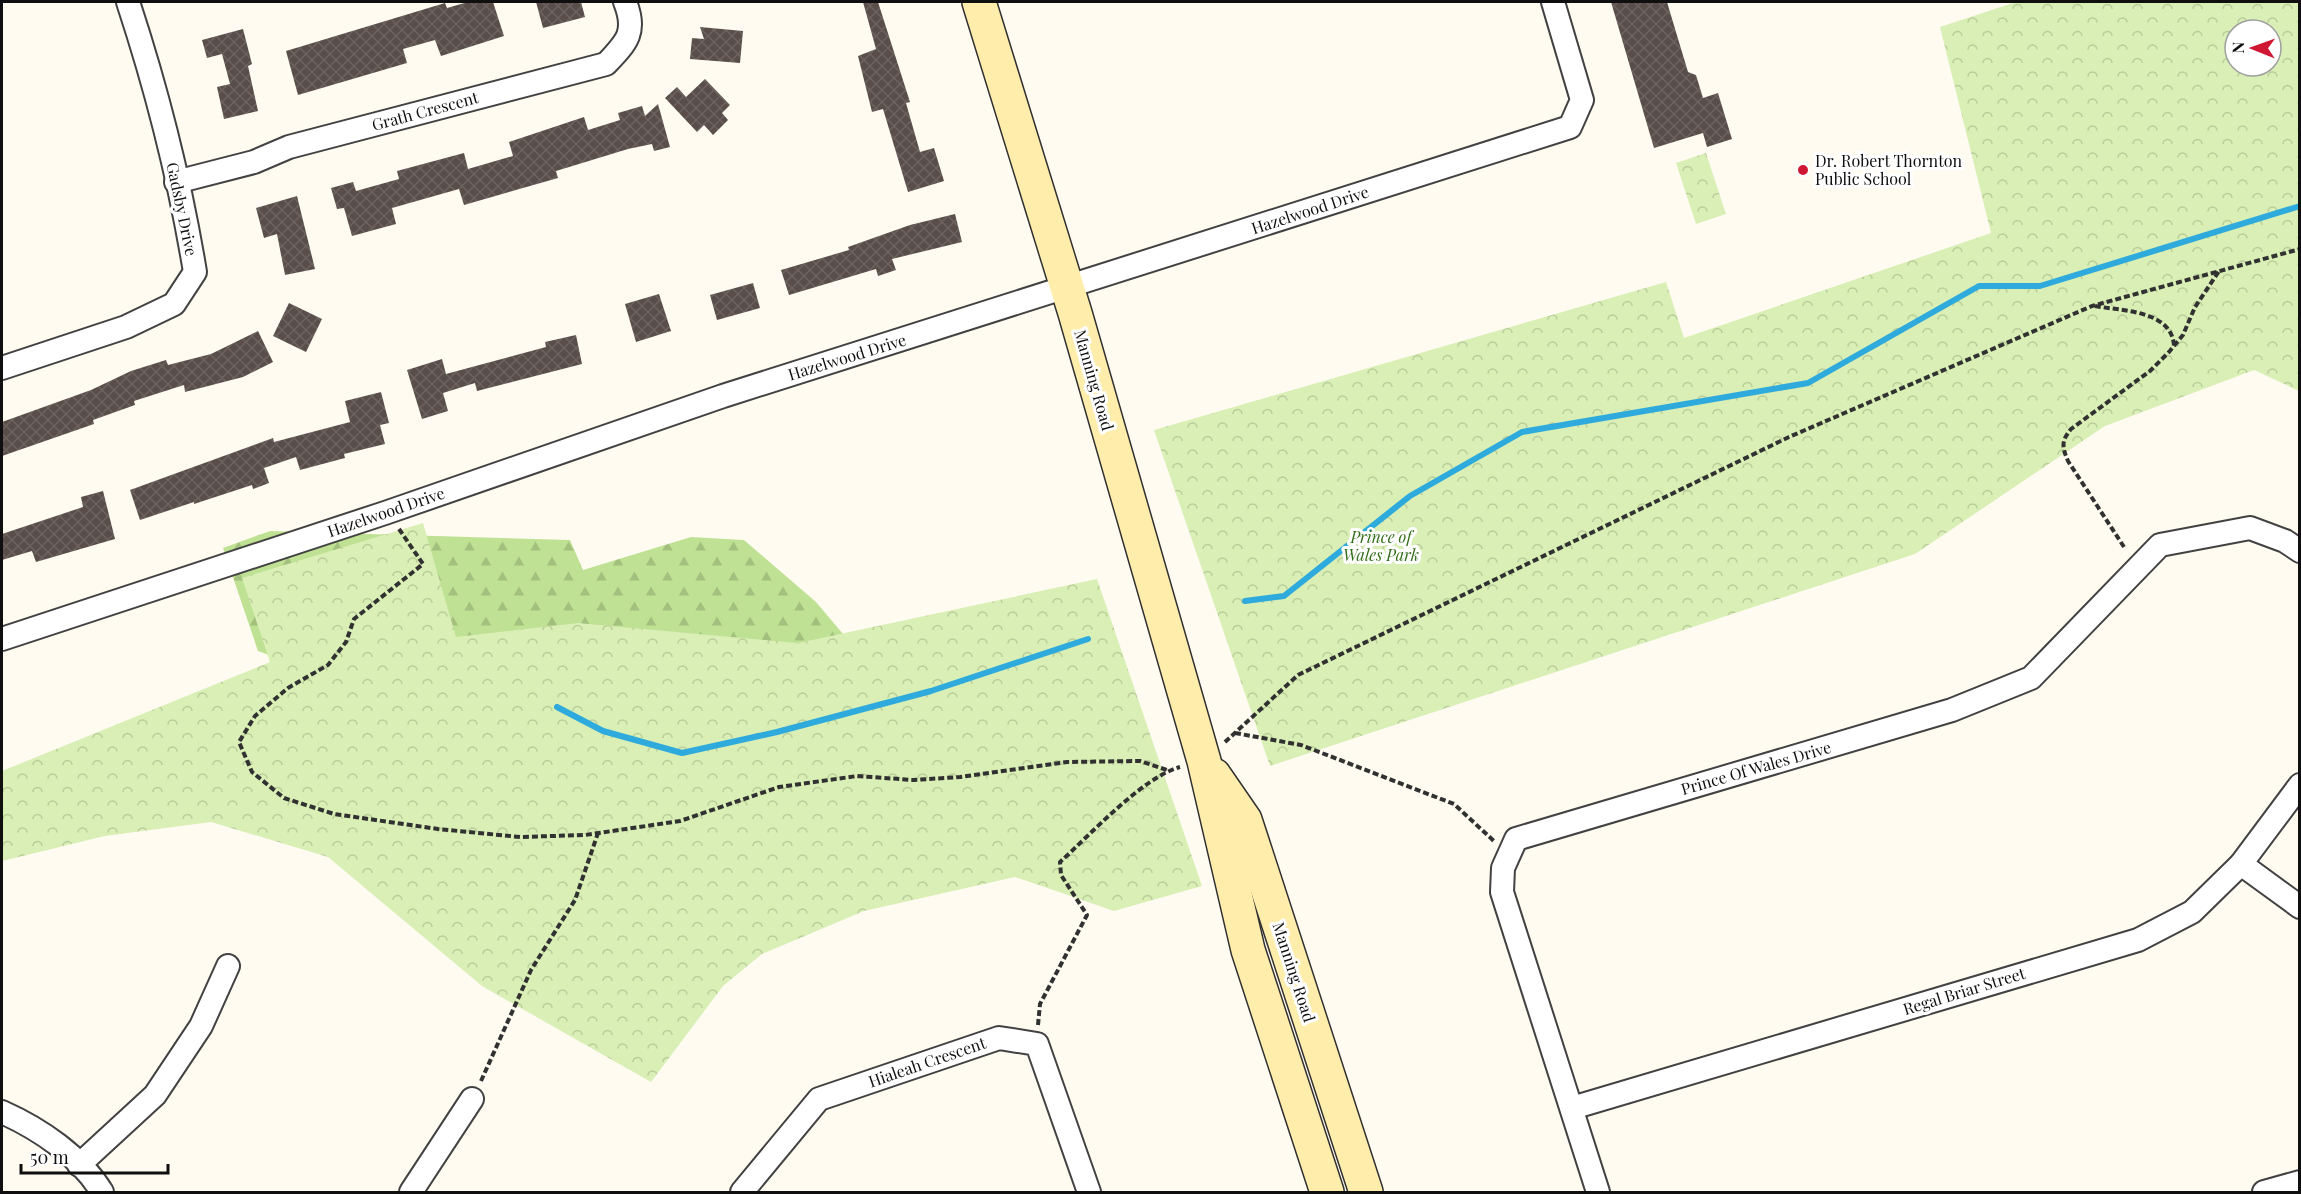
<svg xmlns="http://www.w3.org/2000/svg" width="2301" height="1194" font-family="'Playfair Display',serif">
<defs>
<pattern id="forest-firs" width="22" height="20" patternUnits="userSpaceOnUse" patternTransform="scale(1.5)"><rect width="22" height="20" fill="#bfe193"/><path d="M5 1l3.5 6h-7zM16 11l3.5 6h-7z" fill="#a3c07e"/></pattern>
<pattern id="park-crowns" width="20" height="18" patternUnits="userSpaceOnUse" patternTransform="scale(1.5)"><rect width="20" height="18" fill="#d9efb5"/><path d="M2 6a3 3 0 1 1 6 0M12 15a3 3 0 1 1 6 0" fill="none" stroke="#b9cc9a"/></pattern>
<pattern id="building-cross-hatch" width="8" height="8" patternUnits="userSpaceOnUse" patternTransform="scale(1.5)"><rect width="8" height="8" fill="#594e4a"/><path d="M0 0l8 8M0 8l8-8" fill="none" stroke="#6c6360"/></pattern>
</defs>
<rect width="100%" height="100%" fill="#fffbf1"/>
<path fill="url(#forest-firs)" d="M270 531 570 540 583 570 691 537 744 540 816 602 843 634 832 684 288 662 258 651 223 548Z"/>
<g fill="url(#park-crowns)" fill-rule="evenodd">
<path d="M2016 2H2299V391L2254 370 2105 426 1915 554 1270 766 1154 430 1666 282 1684 338 1991 233 1940 27ZM2235 30H2271V66H2235Z"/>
<path d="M1706 153 1726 214 1696 224 1676 163Z"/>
<path d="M423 523 456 637 578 623 798 643 1097 579 1202 886 1114 911 1015 877 864 911 762 954 723 986 651 1082 482 986 328 857 211 822 105 836 2 861V771L270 662 242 578Z"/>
</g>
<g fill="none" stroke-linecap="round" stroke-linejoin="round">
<g stroke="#2eaadc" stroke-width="6">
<path d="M1245 601 1284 596 1410 496 1522 432 1808 383 1979 286H2040L2300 206"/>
<path d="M557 707 603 731 682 753 777 732 931 691 1088 639"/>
</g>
</g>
<g fill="url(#building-cross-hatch)">
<path d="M468 2H493L504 36 441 56 435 40 403 49 407 63 298 95 286 51 445 3 447 8Z"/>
<path d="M536 2H581L585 17 543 28Z"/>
<path d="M863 2H878L910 102 906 103 920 152 934 148 944 181 908 192 883 109 872 112 858 56 876 49Z"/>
<path d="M1611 2H1667L1688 72 1696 75 1703 98 1718 93 1732 139 1707 147 1703 133 1654 148Z"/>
<path d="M700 27 743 31 740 63 690 59 692 38 704 39Z"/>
<path d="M243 29 252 64 248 66 258 111 224 119 217 87 230 84 222 54 207 58 202 40Z"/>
<path d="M705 79 730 105 722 113 728 120 713 135 704 125 697 132 665 98 677 87 686 97Z"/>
<path d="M658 104 670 147 654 151 652 144 628 149 556 171 558 178 464 205 459 189 392 208 396 224 352 236 344 208 337 209 331 188 353 182 356 191 399 179 397 171 464 153 468 169 513 156 509 142 584 117 588 130 620 120 618 113 642 106 645 116Z"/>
<path d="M297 196 315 269 285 275 277 234 264 238 256 208Z"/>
<path d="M955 214 962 242 892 259 896 270 878 276 876 269 789 295 781 270 849 250 848 247 910 225Z"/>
<path d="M753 283 760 308 717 320 710 295Z"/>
<path d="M659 294 671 331 636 342 625 304Z"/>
<path d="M289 303 322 319 306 352 273 336Z"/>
<path d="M258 331 273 362 243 377 185 392 184 385 134 401 135 405 93 420 94 424 2 456V422L91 390 131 371 166 360 168 365 211 354Z"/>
<path d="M576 335 582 364 477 391 475 383 443 393 448 411 422 419 407 370 442 359 446 374 546 347 545 342Z"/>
<path d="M381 392 389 423 380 425 385 444 344 454 345 458 300 470 296 457 264 468 269 483 253 489 252 485 194 504V502L140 520 130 490 273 438 274 442 350 422 345 401Z"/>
<path d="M103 491 115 539 36 562 32 551 2 560V534L83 507 81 497Z"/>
</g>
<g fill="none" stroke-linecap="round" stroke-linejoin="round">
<g stroke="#424242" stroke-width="26">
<g id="minor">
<path d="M176 182 254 162 289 147 606 64C627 42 637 32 625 2"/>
<path d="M2 368 126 327 174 304 195 272C180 181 157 90 128 2"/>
<path d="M2 639 385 513 723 396 1570 127 1582 100 1553 2"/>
<path d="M2241 864 2300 907"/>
<path d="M1572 1108 2138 940 2192 912 2241 864 2300 785"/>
<path d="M2 1112C40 1129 80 1156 102 1192"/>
<path d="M79 1165 155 1095 201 1026 228 966"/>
<path d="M411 1192 472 1099"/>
<path d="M742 1192 819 1099 999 1038 1037 1044 1089 1192"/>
<path d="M1598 1192 1502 892 1503 868 1516 839 1952 710 2031 678 2160 545 2250 528 2285 541 2300 551"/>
<path d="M2264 1192 2300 1182"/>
</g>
</g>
<g stroke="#313131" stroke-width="36">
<g id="secondary">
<path d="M979 2 1075 313 1204 761 1248 950 1327 1192"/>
<path d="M1214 775 1245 820 1366 1192"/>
</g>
</g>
<g stroke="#313131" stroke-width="4" stroke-dasharray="6 3" stroke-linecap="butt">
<path d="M2095 306C2122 311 2172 310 2174 346"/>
<path d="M399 529 423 564 354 619 346 642 328 665 288 688 255 716 239 742 252 772 284 798 334 814 438 829 520 837 585 835 680 821 779 787 857 776 913 780 960 777 1067 762 1140 761 1167 770"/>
<path d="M2124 547 2068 461C2062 447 2061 441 2071 429L2150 371 2169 352 2183 335 2195 307 2219 271"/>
<path d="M1235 733 1301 745 1454 804 1495 842"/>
<path d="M1225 742 1298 675 1789 437 2092 306 2300 249"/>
<path d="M1038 1025 1040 1004 1087 915 1061 875 1060 862C1090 835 1143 777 1180 767"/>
<path d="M481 1081 531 970 575 900 598 833"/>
</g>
<use href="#minor" stroke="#fff" stroke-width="22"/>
<use href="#secondary" stroke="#ffedac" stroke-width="33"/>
</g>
<circle fill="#cf1734" stroke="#fff" stroke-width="2" cx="1803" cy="170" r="6"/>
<g text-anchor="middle" stroke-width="6" stroke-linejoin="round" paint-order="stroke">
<g font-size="16" fill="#0f0f0f" stroke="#fff">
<text transform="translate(425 111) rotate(-15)" y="6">Grath Crescent</text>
<text transform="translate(182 209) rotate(78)" y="6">Gadsby Drive</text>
<text transform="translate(1310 210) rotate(-18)" y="6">Hazelwood Drive</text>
<text transform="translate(847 357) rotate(-17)" y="6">Hazelwood Drive</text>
<text transform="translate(1094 380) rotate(74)" y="6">Manning Road</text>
<text transform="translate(386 512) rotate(-19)" y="6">Hazelwood Drive</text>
<text transform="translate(1756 768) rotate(-16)" y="6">Prince Of Wales Drive</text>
<text transform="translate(1294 972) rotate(72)" y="6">Manning Road</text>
<text transform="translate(1964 991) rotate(-17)" y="6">Regal Briar Street</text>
<text transform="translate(927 1062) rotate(-19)" y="6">Hialeah Crescent</text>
</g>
<g font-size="16" fill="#0f0f0f" stroke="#fff" text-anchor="start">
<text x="1815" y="167">Dr. Robert Thornton<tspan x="1815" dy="18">Public School</tspan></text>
</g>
<g font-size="16" font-style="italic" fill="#336f17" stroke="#fff">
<text x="1381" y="543">Prince of<tspan x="1381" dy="18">Wales Park</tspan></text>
</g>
</g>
<rect width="2301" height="1194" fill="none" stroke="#0f0f0f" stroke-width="6"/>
<g transform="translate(2253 48) rotate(271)"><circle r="28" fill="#ffffff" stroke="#9f9f9f" stroke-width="1.5"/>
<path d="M0-4.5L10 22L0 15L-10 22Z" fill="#cf1734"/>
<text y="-9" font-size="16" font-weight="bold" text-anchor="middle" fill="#0f0f0f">N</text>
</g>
<path d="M21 1164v9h147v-9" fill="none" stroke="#0f0f0f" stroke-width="3"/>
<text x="30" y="1164" font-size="18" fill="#0f0f0f" stroke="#ffffff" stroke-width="4.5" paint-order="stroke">50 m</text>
</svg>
